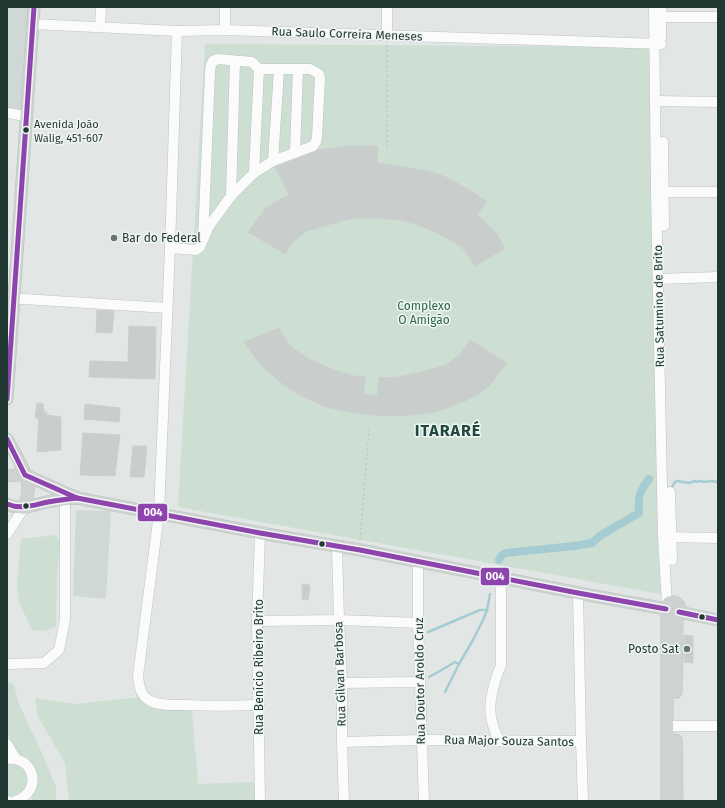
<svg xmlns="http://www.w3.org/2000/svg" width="725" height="808" font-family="'Fira Sans',sans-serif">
<rect width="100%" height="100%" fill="#e2e7e5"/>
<g fill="#d0d8d5">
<path d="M7 7H34L28 113 7 110Z"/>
<path d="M76 510 111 511 106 599 73 596Z"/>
</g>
<g fill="#ccdfd2">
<path d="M205 44 654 47 666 595 178 507Z"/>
<path d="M56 535 60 542 57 574 56 626 45 631 32 630 19 602 17 587 21 539Z"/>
<path d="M7 681 14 685 19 704 41 751 56 787V801H32V794L37 782 33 766 15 751 7 731Z"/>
<path d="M140 697 161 707 192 710 198 784 255 782 257 801H69L65 763 38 717 35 698 75 704Z"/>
<path d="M7 761 25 765 31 784 15 799 7 798Z"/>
</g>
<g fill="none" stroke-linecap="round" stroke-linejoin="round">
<g stroke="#a5ccd3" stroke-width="2.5">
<path d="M672 487 675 482 677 481 689 483 695 481 697 482 701 481 704 482 711 481 717 482 718 481"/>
<path d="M428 632 480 610H487"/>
<path d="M429 677 440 671 455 662 459 664"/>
<path d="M445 692 459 664 473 640 483 620 487 610 490 594"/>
</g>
<path stroke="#a5ccd3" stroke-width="8" d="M499 560 502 555 506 553 574 546 592 543 601 535 639 513C638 496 639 492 649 479"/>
</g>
<g fill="#c9cecc" stroke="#cbd0ce">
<path d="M347 146H378L377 163 423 170 436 173 448 178 473 192 487 202 477 214 497 234 505 248 475 266 468 255 462 248 455 243 439 234 421 226 401 220 376 218H357L342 221 307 231 294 241 285 254 248 232 265 209 277 201 289 195 275 167 315 152 318 150Z"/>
<path d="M97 310 114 311 112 333 96 332Z"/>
<path d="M129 326 156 327 155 379 89 377 90 361 128 362Z"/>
<path d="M279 328 288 344 300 353 311 360 334 370 354 376 366 377 363 394 377 396 379 378 398 377 413 374 433 369 448 364 460 354 470 340 507 363 490 385 479 394 467 400 445 409 433 412 403 416 375 415 348 412 323 406 304 397 291 390 279 381 264 368 259 363 244 342Z"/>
<path d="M37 403 43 404 44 412H47L46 415 61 417V450L37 452 39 419 35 417Z"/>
<path d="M85 404 120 408 119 422 84 419Z"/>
<path d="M83 433 120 435 115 476 80 475Z"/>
<path d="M133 446H147L144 477H130Z"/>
<path d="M302 584 309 585 310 588 308 600 302 599Z"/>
<path d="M684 635 693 636V663L684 662Z"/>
</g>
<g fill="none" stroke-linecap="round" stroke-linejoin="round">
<g stroke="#bfc4c2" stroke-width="11">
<g id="minor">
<path d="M225 7V30"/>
<path d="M654 7 656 192 663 537 667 604"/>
<path d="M661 17H718"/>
<path d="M33 24 177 31 225 30 661 44"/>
<path d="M100 27 101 7"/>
<path d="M177 31 170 248 159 513 138 676C139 685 140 695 149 700 158 706 174 705 185 705 209 706 234 706 259 705"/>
<path d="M387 36V7"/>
<path d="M661 38V7"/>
<path d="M656 101 718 102"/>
<path d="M7 113 26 116"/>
<path d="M663 142 664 226"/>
<path d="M295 152 298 70"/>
<path d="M273 161 279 70"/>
<path d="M254 173 259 69"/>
<path d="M658 192H718"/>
<path d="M231 196 235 61"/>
<path d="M170 248 196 250 200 247 209 226 231 196 254 173 273 161 313 146 316 142 317 137 320 78 319 74 310 69H259L252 62 218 59 213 61 211 65 210 72 203 240"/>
<path d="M658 279 718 277"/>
<path d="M7 298 167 308"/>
<path d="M670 492 672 560"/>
<path d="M260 533 257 621 260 801"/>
<path d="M7 534 24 508"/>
<path d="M665 537 718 538"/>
<path d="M337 547 339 620 342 683V742L344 801"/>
<path d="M418 562V623L424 801"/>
<path d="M578 593 581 741 583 801"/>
<path d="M257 621 339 620 418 623"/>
<path d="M7 664 44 663 59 650 65 620V500"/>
<path d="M342 683 420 682"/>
<path d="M668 726H718"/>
<path d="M499 741C496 733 492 725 491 717 488 702 495 680 501 665V578"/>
<path d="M342 742 421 740 581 741"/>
<path d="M7 744 16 759"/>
<path d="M7 759C34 755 44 792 15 801"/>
<path d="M7 801H8"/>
</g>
</g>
<g stroke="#bcc3c1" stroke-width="13">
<g id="major">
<path d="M7 399 34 7"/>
<path d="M7 439C14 452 26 470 28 486 29 494 26 501 24 508"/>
<path d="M7 476 15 475H25L77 498 260 533 360 550 578 593 666 609"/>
<path d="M7 504C21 511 33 505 47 502 57 500 67 499 76 498"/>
<path d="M679 612 718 620"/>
<path d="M676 692 677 615"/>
<path d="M676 740 677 801"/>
<path d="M667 801V615C666 611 665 609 667 605 673 595 689 610 673 616L667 615"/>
</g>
</g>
<g stroke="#bfc7c5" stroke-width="1.5" stroke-dasharray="2 3" stroke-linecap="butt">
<path d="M387 45V149"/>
<path d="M360 540 369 429"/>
</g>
<use href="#minor" stroke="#fbfbfb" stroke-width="10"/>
<use href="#major" stroke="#ced3d2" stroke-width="12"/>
<g stroke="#f0f6f3" stroke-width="8">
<g id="bus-1">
<path d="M7 399 34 7"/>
<path d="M7 439 25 475 77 498 260 533 360 550 578 593 666 609"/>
<path d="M7 504C21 510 33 505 48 502 58 500 67 499 77 498"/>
<path d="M679 612 718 620"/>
</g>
</g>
<use href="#bus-1" stroke="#8e44ad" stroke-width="5"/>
</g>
<g fill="#223832" stroke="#f0f6f3" stroke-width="1.5">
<circle cx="26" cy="130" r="3.5"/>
<circle cx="26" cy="506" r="3.5"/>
<circle cx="322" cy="544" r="3.5"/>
<circle cx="702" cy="617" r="3.5"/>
</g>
<g fill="#657571" stroke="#f0f6f3" stroke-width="1.5">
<circle cx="114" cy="238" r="4"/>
<circle cx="687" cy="649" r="4"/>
</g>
<g text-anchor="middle" stroke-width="3" stroke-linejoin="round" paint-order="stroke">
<g font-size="11" fill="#223832" stroke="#f0f6f3" text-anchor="start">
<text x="34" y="128">Avenida João<tspan x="34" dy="14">Walig, 451-607</tspan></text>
</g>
<g font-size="12" fill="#223832" stroke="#f0f6f3">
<text transform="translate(347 34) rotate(2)" y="4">Rua Saulo Correira Meneses</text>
<text transform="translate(659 306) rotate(-91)" y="4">Rua Satumino de Brito</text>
<text transform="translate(259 667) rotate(-90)" y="4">Rua Benício Ribeiro Brito</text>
<text transform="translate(340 674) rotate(-92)" y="4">Rua Gilvan Barbosa</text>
<text transform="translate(420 681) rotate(-91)" y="4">Rua Doutor Aroldo Cruz</text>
<text transform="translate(509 741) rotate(1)" y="4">Rua Major Souza Santos</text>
</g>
<g font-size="12" fill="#223832" stroke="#f0f6f3" text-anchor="start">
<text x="122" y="242">Bar do Federal</text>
<text x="679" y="653" text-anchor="end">Posto Sat</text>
</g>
<g font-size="12" fill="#306b46" stroke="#f0f6f3">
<text x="424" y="310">Complexo<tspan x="424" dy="14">O Amigão</tspan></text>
</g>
<g font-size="16" font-weight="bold" letter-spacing="1" fill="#20483e" stroke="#f0f6f3">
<text x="448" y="436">ITARARÉ</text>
</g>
</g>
<g stroke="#f0f6f3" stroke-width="1.5">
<rect x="137" y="503" width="31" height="19" rx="4" fill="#8e44ad"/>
<rect x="480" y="567" width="30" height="19" rx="4" fill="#8e44ad"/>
</g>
<g font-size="11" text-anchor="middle" font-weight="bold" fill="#fff">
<text x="153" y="516">004</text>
<text x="495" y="580">004</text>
</g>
<rect width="725" height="808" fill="none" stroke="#223832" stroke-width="16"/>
</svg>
